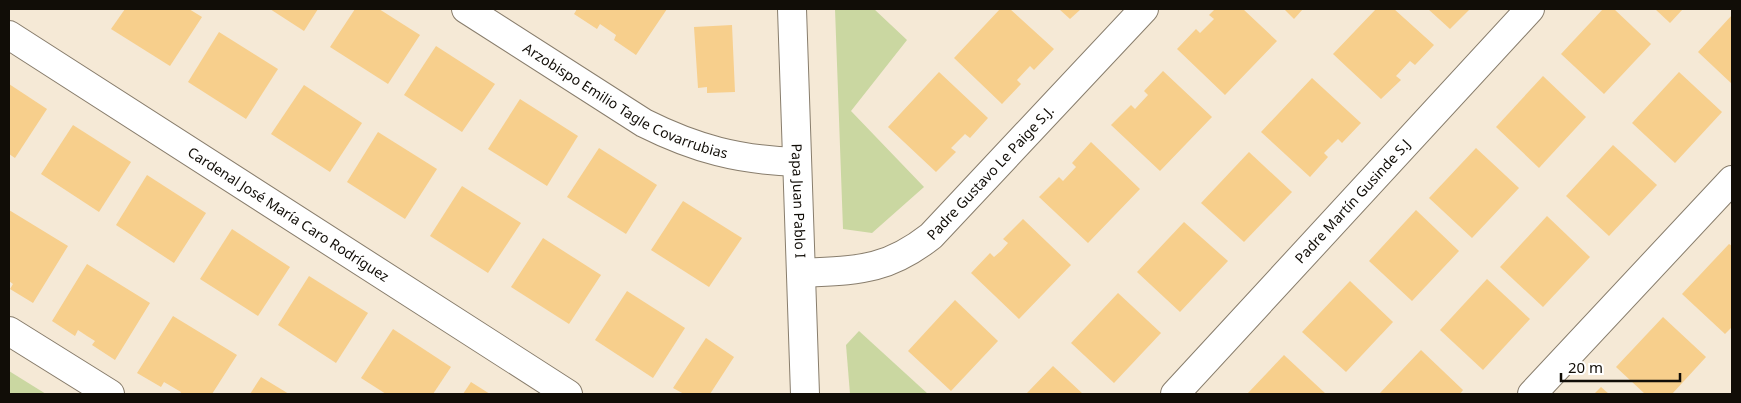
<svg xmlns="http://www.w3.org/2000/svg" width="1741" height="403" font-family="'Noto Sans',sans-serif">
<rect width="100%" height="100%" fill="#f5e9d6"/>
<g fill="#cad7a1">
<path d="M835 9H874L907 40 851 111 924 187 872 233 843 229Z"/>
<path d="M859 331 928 394H850L846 345Z"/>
<path d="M9 371 46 394H9Z"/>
</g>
<g fill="#f7cf8c">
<path d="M125 9H189L202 17 170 66 111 29Z"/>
<path d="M270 9H318L304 31Z"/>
<path d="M355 9H379L420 35 388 84 330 47Z"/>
<path d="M577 9H667L636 55 614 40 616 35 600 24 597 29 574 14Z"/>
<path d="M1000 9H1010L1054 49 1034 70 1030 66 1017 80 1021 84 1002 104 954 58Z"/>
<path d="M1059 9H1081L1070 19Z"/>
<path d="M1215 9H1243L1277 41 1225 95 1177 49 1196 29 1200 33 1214 19 1209 15Z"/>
<path d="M1284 9H1303L1294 19Z"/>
<path d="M1376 9H1394L1434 45 1415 65 1410 61 1396 76 1401 80 1381 99 1333 54Z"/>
<path d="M1428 9H1470L1450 29Z"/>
<path d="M1603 9H1614L1651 44 1604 94 1561 54Z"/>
<path d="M1655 9H1683L1670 23Z"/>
<path d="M1732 15V84L1698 52Z"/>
<path d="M732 25 735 92 707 93V87L698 88 694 27Z"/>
<path d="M219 32 278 69 246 119 188 82Z"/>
<path d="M436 46 495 84 462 132 404 95Z"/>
<path d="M1163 71 1212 117 1160 171 1111 125 1131 105 1135 109 1148 95 1144 91Z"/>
<path d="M939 72 988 118 970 138 965 134 951 148 956 152 936 172 888 127Z"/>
<path d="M1679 72 1722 112 1675 163 1632 123Z"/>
<path d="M1543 76 1586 117 1539 168 1496 127Z"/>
<path d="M1312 78 1361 123 1342 143 1338 139 1324 153 1328 157 1310 177 1261 132Z"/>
<path d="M9 84 47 109 15 158 9 154Z"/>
<path d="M304 85 362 123 330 172 271 134Z"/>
<path d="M520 99 578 136 547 186 488 149Z"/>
<path d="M73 125 131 162 99 212 41 174Z"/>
<path d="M378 132 437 169 405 219 347 182Z"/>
<path d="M1091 142 1140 189 1088 243 1039 197 1059 177 1063 181 1076 167 1072 163Z"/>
<path d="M1613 145 1657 185 1609 236 1566 196Z"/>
<path d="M599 148 657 185 626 234 567 197Z"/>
<path d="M1476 148 1519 188 1472 238 1429 198Z"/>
<path d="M1249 152 1292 192 1244 242 1201 203Z"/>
<path d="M147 175 206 213 174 263 116 225Z"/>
<path d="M462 186 521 223 488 273 430 236Z"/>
<path d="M683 201 742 238 709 287 651 250Z"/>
<path d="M9 210 68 246 33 303 10 289 13 284 9 281Z"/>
<path d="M1416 210 1459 251 1412 301 1369 261Z"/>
<path d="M1547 216 1590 257 1543 307 1500 267Z"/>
<path d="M1023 219 1071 265 1019 319 971 273 990 253 994 257 1001 251 1008 243 1003 239Z"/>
<path d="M1184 222 1228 261 1180 312 1137 272Z"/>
<path d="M232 229 290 267 258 316 200 279Z"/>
<path d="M543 238 601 275 569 324 511 287Z"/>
<path d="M1729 244 1732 246V327L1725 334 1682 294Z"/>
<path d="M87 264 150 303 115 360 92 345 95 341 87 336 78 330 75 336 52 321Z"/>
<path d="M309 276 368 313 336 363 278 325Z"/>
<path d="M1487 279 1530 319 1483 370 1440 330Z"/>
<path d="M1350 281 1393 322 1346 372 1302 332Z"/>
<path d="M627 291 685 328 653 378 595 340Z"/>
<path d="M1118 293 1161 333 1114 383 1071 343Z"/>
<path d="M955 300 998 341 951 391 908 351Z"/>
<path d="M173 316 237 355 212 394H180L181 392 164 382 161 387 137 373Z"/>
<path d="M1663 317 1706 357 1672 394H1645L1616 367Z"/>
<path d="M393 329 451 367 433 394H386L361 378Z"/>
<path d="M706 338 734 357 710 394H684L673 388Z"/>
<path d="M1421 350 1463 390 1460 394H1379Z"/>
<path d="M1284 355 1326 394H1247Z"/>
<path d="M1053 366 1083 394H1026Z"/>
<path d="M261 377 289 394H250Z"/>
<path d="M471 382 490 394H463Z"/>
<path d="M1601 387 1609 394H1594Z"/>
</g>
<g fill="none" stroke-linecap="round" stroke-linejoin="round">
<g stroke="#887d6c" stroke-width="30">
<g id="minor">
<path id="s1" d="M466 9 644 123C696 149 739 160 797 162"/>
<path id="s2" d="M792 9 805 394"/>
<path id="s3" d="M9 35 568 394"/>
<path id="s4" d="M801 273C856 270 885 272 931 236L1144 9"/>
<path d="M9 331 110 394"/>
<path id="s5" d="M1175 394 1530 9"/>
<path d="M1532 394 1732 180"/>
</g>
</g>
<use href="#minor" stroke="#fff" stroke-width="28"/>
</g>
<g text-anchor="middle" stroke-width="4.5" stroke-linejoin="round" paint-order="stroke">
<g font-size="14" fill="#110d07" stroke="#fff">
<text dy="5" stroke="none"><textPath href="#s1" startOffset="185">Arzobispo Emilio Tagle Covarrubias</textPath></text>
<text dy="5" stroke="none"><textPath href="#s4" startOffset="225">Padre Gustavo Le Paige S.J.</textPath></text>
<text dy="5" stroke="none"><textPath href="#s2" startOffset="192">Papa Juan Pablo I</textPath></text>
<text dy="5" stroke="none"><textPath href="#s5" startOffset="262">Padre Martín Gusinde S.J</textPath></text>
<text dy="5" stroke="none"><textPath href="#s3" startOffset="332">Cardenal José María Caro Rodríguez</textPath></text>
</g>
</g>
<rect width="1741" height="403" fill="none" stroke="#110d07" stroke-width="20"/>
<path d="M1561 373v8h119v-8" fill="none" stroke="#110d07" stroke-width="2.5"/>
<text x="1568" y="373" font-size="15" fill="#110d07" stroke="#ffffff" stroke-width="4" paint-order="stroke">20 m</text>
</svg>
